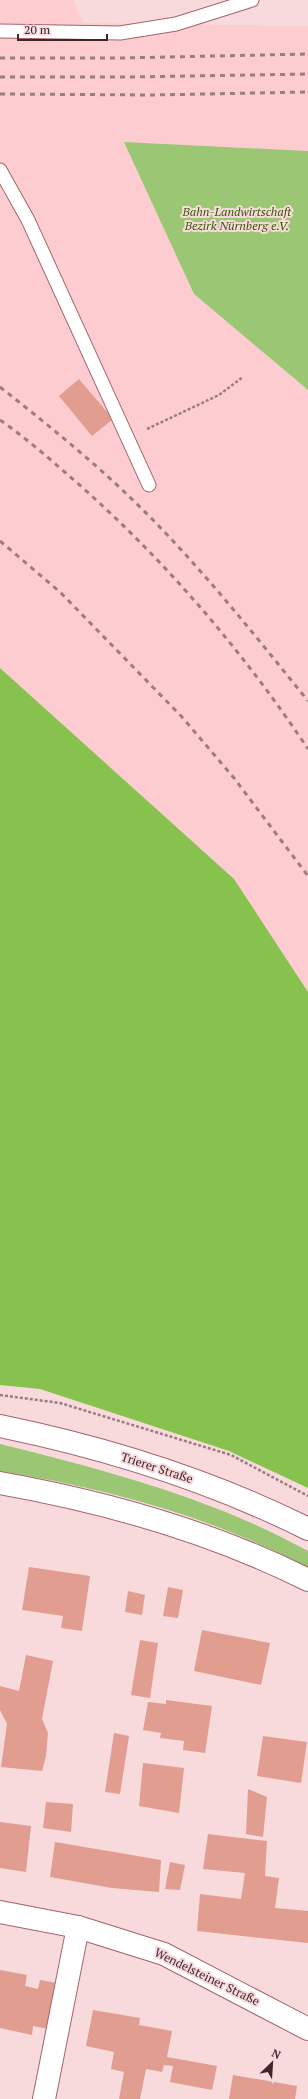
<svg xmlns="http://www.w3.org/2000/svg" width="308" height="2099" font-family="'PT Serif',serif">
<rect width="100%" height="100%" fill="#f8dadd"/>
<path fill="#fdccd0" d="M0 0H74L83 23 308 26V151L125 142 194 294 308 390V992L234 879 0 668Z"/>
<g fill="#9bc775">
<path d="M124 142 308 151V390L194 294Z"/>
<path d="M0 1444C105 1470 212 1498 308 1551V1568C214 1517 105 1488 0 1471Z"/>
</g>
<path fill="#87c24e" d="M0 668 234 879 308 992V1488L229 1451 40 1389 0 1385Z"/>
<g fill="#e19d8f">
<path d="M79 379 113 419 92 436 59 396Z"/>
<path d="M29 1567 90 1576 82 1631 61 1628 63 1616 22 1610Z"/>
<path d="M168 1587 183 1590 178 1618 163 1616Z"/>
<path d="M128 1591 145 1595 142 1615 125 1612Z"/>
<path d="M202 1630 270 1643 261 1685 194 1671Z"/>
<path d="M140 1640 158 1643 150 1698 131 1695Z"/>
<path d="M26 1655 53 1661 42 1719 48 1733 46 1756 42 1771 1 1767 7 1724 0 1710V1686L19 1691Z"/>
<path d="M166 1700 212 1706 205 1753 183 1750 184 1741 160 1738 161 1733 143 1730 148 1702 166 1704Z"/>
<path d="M114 1733 129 1736 120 1794 105 1792Z"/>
<path d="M263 1736 307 1742 301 1783 257 1776Z"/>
<path d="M143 1763 184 1768 179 1813 139 1806Z"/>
<path d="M248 1789 267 1797 263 1837 246 1834Z"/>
<path d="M46 1802 73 1804 71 1832 43 1828Z"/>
<path d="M0 1822 31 1826 26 1872 0 1868Z"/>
<path d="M208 1834 267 1841 265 1876 279 1878 275 1908 308 1911V1943L197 1931 200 1894 241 1899 245 1873 203 1869Z"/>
<path d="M55 1842 161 1860 159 1892 112 1888 50 1877Z"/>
<path d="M170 1862 185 1865 180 1890 165 1889Z"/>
<path d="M0 1970 27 1975 25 1986 38 1989 40 1980 57 1983 48 2029 33 2026 32 2035 0 2028Z"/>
<path d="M93 2010 140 2018 139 2025 172 2031 167 2057 217 2066 212 2090 170 2082 173 2066 164 2065 162 2072 146 2069 140 2099H119L124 2072 111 2069 114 2052 86 2046Z"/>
<path d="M233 2075 297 2086 295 2099H229Z"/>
</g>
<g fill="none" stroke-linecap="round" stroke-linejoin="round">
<g stroke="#a3636b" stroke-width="15">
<g id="lane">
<path d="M0 31 120 33 176 24 252 0"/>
<path d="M0 170 28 220 149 485"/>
</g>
</g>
<g stroke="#a3636b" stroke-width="24">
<g id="street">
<path d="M0 1912 78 1927 164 1954 308 2029"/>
<path d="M44 2099 78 1927"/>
</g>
</g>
<g stroke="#a3636b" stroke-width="24">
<g id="secondary">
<path d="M0 1426C107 1448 210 1480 308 1529"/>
<path d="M0 1483C107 1502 210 1531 308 1580"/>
</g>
</g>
<g stroke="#9a7d80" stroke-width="2.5" stroke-dasharray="3 2" stroke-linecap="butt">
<path d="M147 429 219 395 243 377"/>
<path d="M0 1395 60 1403 231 1455 308 1496"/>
</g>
<use href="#lane" stroke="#fff" stroke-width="13"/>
<use href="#street" stroke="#fff" stroke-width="22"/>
<use href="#secondary" stroke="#fff" stroke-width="22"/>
<g stroke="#9a7d80" stroke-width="3" stroke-dasharray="5 5" stroke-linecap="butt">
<path d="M0 58H121L308 54"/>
<path d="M0 77H129L308 74"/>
<path d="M0 94 153 95 308 92"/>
<path d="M0 387C52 428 104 470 151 518 207 575 258 639 308 701"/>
<path d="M0 420C26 438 51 460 75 481 164 559 242 650 308 749"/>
<path d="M0 541 60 592 182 717 234 778 308 876"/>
</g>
</g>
<g text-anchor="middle" stroke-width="4" stroke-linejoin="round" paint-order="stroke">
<g font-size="12" font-style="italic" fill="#325600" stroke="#f8dadd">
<text x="237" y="216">Bahn-Landwirtschaft<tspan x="237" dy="14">Bezirk Nürnberg e.V.</tspan></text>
</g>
<g font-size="12" fill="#412529" stroke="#f8dadd">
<text transform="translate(157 1468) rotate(18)" y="4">Trierer Straße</text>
<text transform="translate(207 1977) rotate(26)" y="4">Wendelsteiner Straße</text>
</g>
</g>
<g transform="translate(272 2063) rotate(25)" stroke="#f8dadd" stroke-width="3" paint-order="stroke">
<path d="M0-3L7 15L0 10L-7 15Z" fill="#412529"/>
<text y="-6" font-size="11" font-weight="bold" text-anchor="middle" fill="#412529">N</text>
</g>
<path d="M18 34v6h89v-6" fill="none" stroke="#412529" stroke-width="2"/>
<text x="24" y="34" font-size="12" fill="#412529" stroke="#f8dadd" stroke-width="3" paint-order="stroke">20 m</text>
</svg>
